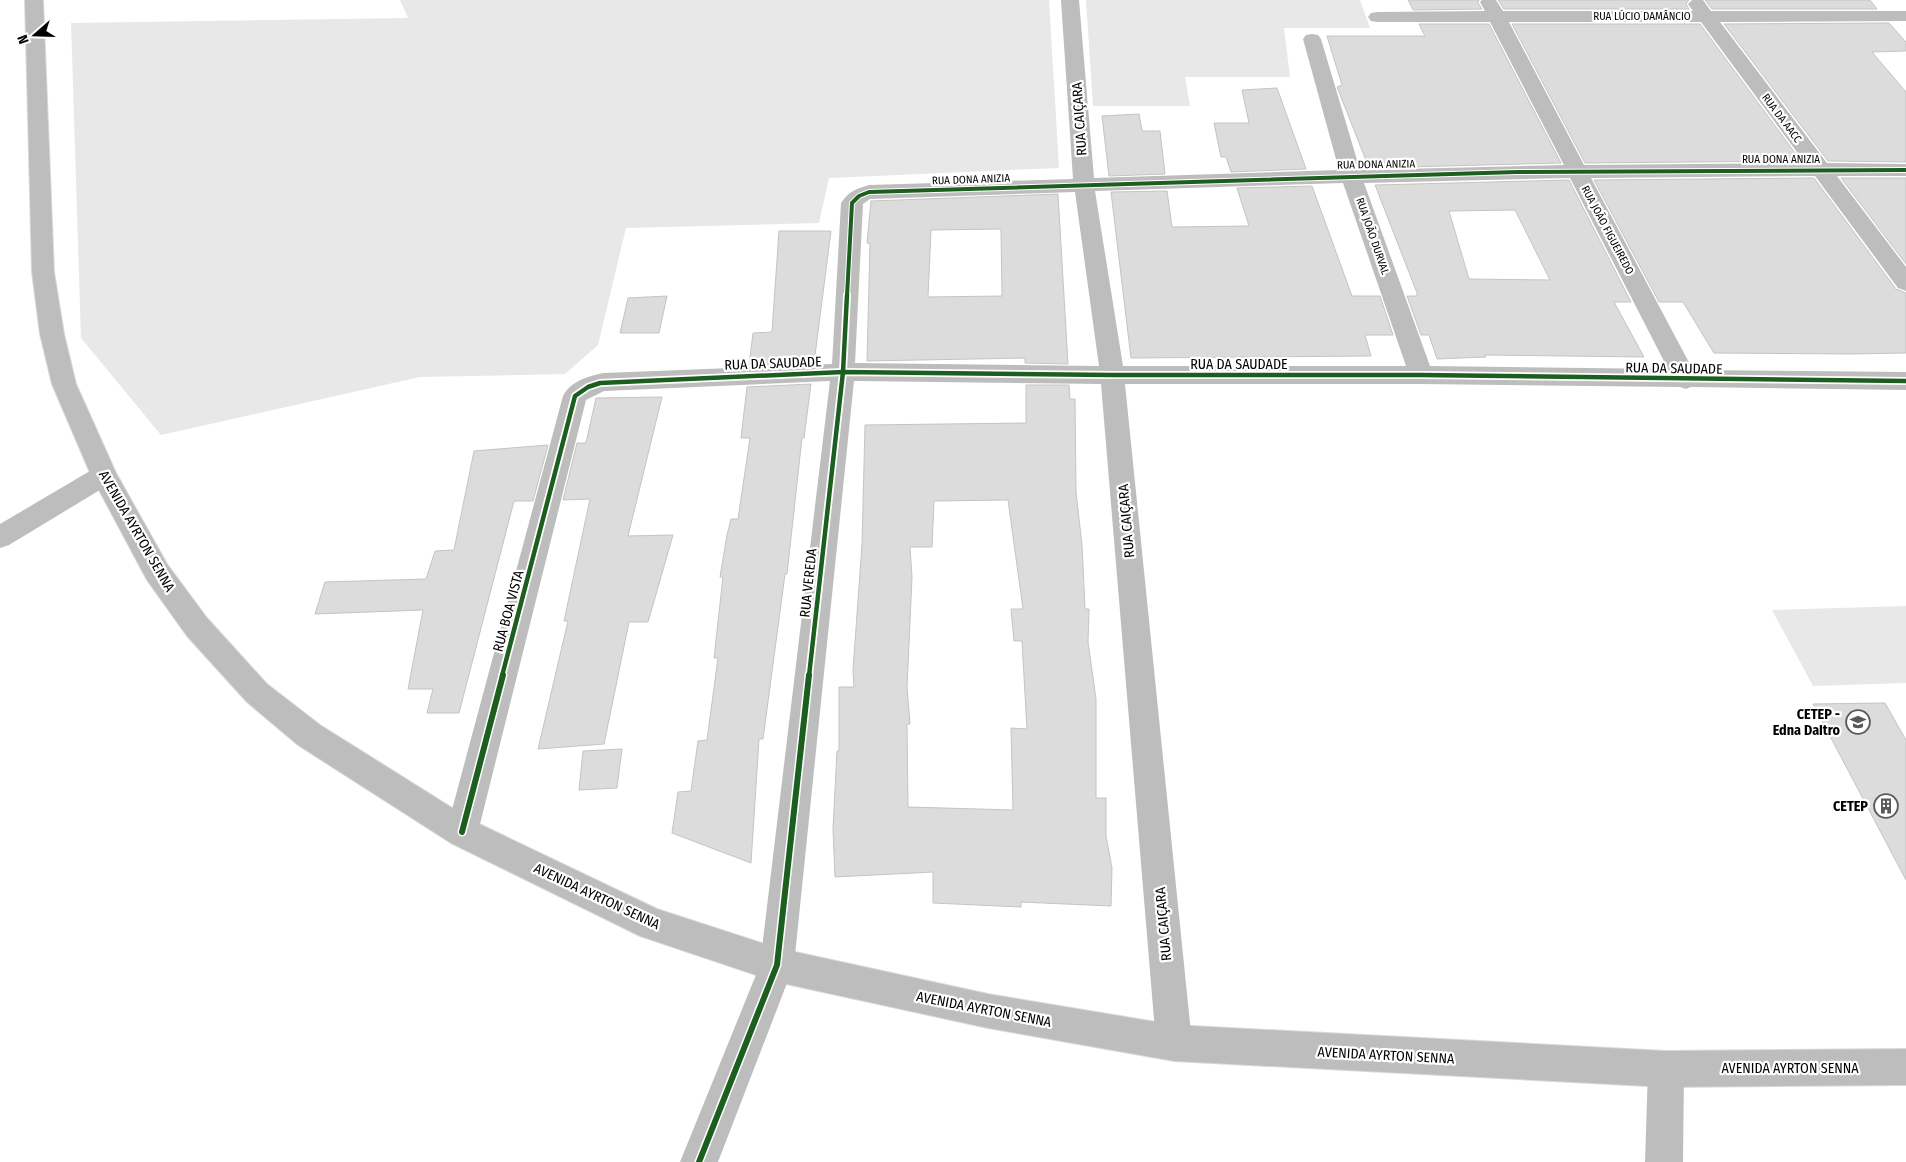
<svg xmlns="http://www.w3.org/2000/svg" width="1906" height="1162" font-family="'Fira Sans Condensed',sans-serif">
<rect width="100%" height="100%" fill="#fff"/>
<g fill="#e8e8e8">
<path d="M400 0H1049L1059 168 829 178 819 223 626 228 598 345 565 374 420 377 161 435 81 338 71 23 408 18Z"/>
<path d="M1086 0H1360L1370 28H1284L1290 77H1185L1190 106H1093Z"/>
<path d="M1906 606V683L1813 686 1772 610Z"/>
</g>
<g fill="#dcdcdc" stroke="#c4c4c4" fill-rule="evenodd">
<path d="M1408 0H1479L1478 3 1482 9 1413 10Z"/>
<path d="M1498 0H1689L1686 4 1689 9H1504Z"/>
<path d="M1705 0H1870L1877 9H1712Z"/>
<path d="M1889 23 1906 42V51L1872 52 1906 92V162L1828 161 1724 24Z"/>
<path d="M1419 24H1489L1561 163 1369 168 1337 87 1342 85 1327 36H1425Z"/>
<path d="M1512 24H1700L1801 161 1585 163Z"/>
<path d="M1277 88 1306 169 1231 172 1226 157H1221L1214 123H1249L1242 90Z"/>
<path d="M1139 114 1142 131H1160L1165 174 1109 176 1102 116Z"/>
<path d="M1814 178 1896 289 1906 293V353L1851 354 1714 353 1683 302H1659L1594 180Z"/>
<path d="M1841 178H1906V264Z"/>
<path d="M1569 180 1631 302H1614L1644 357 1485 355 1486 357 1437 359 1429 335H1421L1407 296H1417V293L1375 185ZM1515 210 1550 280 1469 279 1449 211Z"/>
<path d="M1312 186 1352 296H1380L1393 335H1365L1371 356 1131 358 1111 192 1167 191 1172 227 1249 226 1237 188Z"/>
<path d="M1058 194 1068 364 1025 363V358L867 361 870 244 867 243 871 201ZM1001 229 1002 296 928 297 931 230Z"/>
<path d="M779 231H831L814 363 749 365 753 333 772 332Z"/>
<path d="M667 296 659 333H620L628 298Z"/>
<path d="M811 384 804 438H802L787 574H785L763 739H759L751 863 672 833 678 792 691 791 698 741 707 740 718 658H714L723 577H720L727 535 731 519H738L750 438H741L747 387Z"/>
<path d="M1026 385H1069L1070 399H1075L1076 492 1082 545 1085 609H1089L1088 642 1096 699V798H1106V836L1112 868 1111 906 1021 902V907L933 903V872L835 877 833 829 837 751H839V687H854L853 670 862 545 865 425 1026 423ZM1008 500 1023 609H1011L1014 641H1022L1027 729 1011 728 1013 810 908 807 907 724H910L907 687 912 577 910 547H932L934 501Z"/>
<path d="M662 397 628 536 673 535 648 622H629L604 744 538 749 568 621H564L590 499 563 500 577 443H586L596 398Z"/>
<path d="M548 445 533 501H514L459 713H427L433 689H408L423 610 315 614 325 582 426 579 435 551 454 550 474 451Z"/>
<path d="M1885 703 1906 740V880L1813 704Z"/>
<path d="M622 749 617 788 579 790 583 751Z"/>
</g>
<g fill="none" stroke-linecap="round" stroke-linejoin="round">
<g stroke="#dbdbdb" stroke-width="2">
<path id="major" d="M25 0H43L54 272 64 334 76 384 116 473 167 564 207 618 267 684 320 725 473 821 657 909 777 948 988 994 1174 1025 1666 1051 1906 1049V1085L1666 1087 1174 1061 988 1028 777 982 640 936 451 843 298 745 247 702 187 636 147 580 91 475 52 384 40 334 32 272Z"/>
</g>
<g fill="#bdbdbd" fill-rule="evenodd">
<path d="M1061 0H1079L1094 178 1339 170 1303 39 1306 35 1312 34 1318 35 1321 39 1360 170 1564 165 1490 22H1377L1371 21 1368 17 1371 13 1377 12 1485 11 1480 2 1482 0H1496L1503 11H1693L1688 4 1692 0H1703L1711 11H1906V21L1720 22 1827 163 1906 164V176H1837L1906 267V291L1898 288 1815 176 1591 178 1693 370 1906 372V390L1691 387 1686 389 1680 387 1421 384H1125L1192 1043 1186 1055 1174 1061 1162 1055 1156 1043 1101 384 854 381 794 965 718 1162H680L760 965 830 381 604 391 586 400 478 832 473 843 462 847 451 843 446 832 563 396C571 381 588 376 604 373L832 364 841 203C849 191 856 189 869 185L1073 179ZM1509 22H1701L1805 163 1584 165ZM1570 178 1668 369 1430 366 1364 183ZM1343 183 1406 366H1123L1095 191ZM1075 192 1099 366 855 363 863 204 870 199Z"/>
<path d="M104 465 113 468 117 475 113 482 9 545 0 548V524L95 468Z"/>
<path d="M1666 1051 1679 1056 1684 1069 1683 1162H1645L1648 1069 1653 1056Z"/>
</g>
<use href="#major" fill="#bdbdbd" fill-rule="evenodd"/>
<g stroke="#fff" stroke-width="6">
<path id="cycleway-far2" d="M847 296 852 203 859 196 869 192 1517 172 1906 170"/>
</g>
<g stroke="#fff" stroke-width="8">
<g id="cycleway-far1">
<path d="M502 676 575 396 588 387 600 383 843 372 1112 375H1421L1906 381"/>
<path d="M809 676 843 372 847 295"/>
</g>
</g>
<g stroke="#fff" stroke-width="9">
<g id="cycleway">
<path d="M462 832 503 675"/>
<path d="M699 1162 777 965 809 675"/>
</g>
</g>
<use href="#cycleway-far2" stroke="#1b5e20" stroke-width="4"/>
<use href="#cycleway-far1" stroke="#1b5e20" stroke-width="4.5"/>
<use href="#cycleway" stroke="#1b5e20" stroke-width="6"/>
</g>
<defs>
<g id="university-ring" transform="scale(1.25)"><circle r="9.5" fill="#fff" stroke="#595959" stroke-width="1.5"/><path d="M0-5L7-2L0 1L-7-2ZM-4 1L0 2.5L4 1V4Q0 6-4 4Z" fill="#595959"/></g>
<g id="building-ring" transform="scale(1.25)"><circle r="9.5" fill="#fff" stroke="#595959" stroke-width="1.5"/><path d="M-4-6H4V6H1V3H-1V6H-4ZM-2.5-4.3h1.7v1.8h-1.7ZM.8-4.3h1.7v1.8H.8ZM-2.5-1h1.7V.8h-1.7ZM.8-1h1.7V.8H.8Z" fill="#595959"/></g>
</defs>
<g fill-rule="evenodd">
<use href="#university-ring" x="1858" y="722"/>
<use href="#building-ring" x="1886" y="806"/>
</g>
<g text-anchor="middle" stroke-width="4.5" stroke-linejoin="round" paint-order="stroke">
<g font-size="11" fill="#000" stroke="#fff">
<text x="1642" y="20">RUA LÚCIO DAMÂNCIO</text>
<text transform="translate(1782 118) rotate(53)" y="4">RUA DA AACC</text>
<text x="1781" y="163">RUA DONA ANIZIA</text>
<text transform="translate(1376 164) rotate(-1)" y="4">RUA DONA ANIZIA</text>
<text transform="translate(971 179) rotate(-2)" y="4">RUA DONA ANIZIA</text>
<text transform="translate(1608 230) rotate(62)" y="4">RUA JOÃO FIGUEIREDO</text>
<text transform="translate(1373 236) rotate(71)" y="4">RUA JOÃO DURVAL</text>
</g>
<g font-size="14" fill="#000" stroke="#fff">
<text transform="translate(1079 119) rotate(-94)" y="5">RUA CAIÇARA</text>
<text transform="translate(773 363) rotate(-2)" y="5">RUA DA SAUDADE</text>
<text x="1239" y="369">RUA DA SAUDADE</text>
<text transform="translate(1674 368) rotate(1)" y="5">RUA DA SAUDADE</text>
<text transform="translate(1126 521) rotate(-95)" y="5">RUA CAIÇARA</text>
<text transform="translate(137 531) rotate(60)" y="5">AVENIDA AYRTON SENNA</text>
<text transform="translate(808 583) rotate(-84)" y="5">RUA VEREDA</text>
<text transform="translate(508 611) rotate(-75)" y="5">RUA BOA VISTA</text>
<text transform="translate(597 896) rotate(25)" y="5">AVENIDA AYRTON SENNA</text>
<text transform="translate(1163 924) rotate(-95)" y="5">RUA CAIÇARA</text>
<text transform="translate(984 1009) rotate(11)" y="5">AVENIDA AYRTON SENNA</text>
<text transform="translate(1386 1055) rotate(3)" y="5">AVENIDA AYRTON SENNA</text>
<text x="1790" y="1073">AVENIDA AYRTON SENNA</text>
</g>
<g font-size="14" font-weight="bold" fill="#000" stroke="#fff" text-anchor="end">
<text x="1840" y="719">CETEP -<tspan x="1840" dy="16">Edna DaItro</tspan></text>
<text x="1868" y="811">CETEP</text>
</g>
</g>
<g transform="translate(35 35) rotate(250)" stroke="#ffffff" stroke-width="4" paint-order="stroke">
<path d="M0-4L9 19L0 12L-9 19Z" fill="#000000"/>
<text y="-8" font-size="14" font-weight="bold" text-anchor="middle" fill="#000000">N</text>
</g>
</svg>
